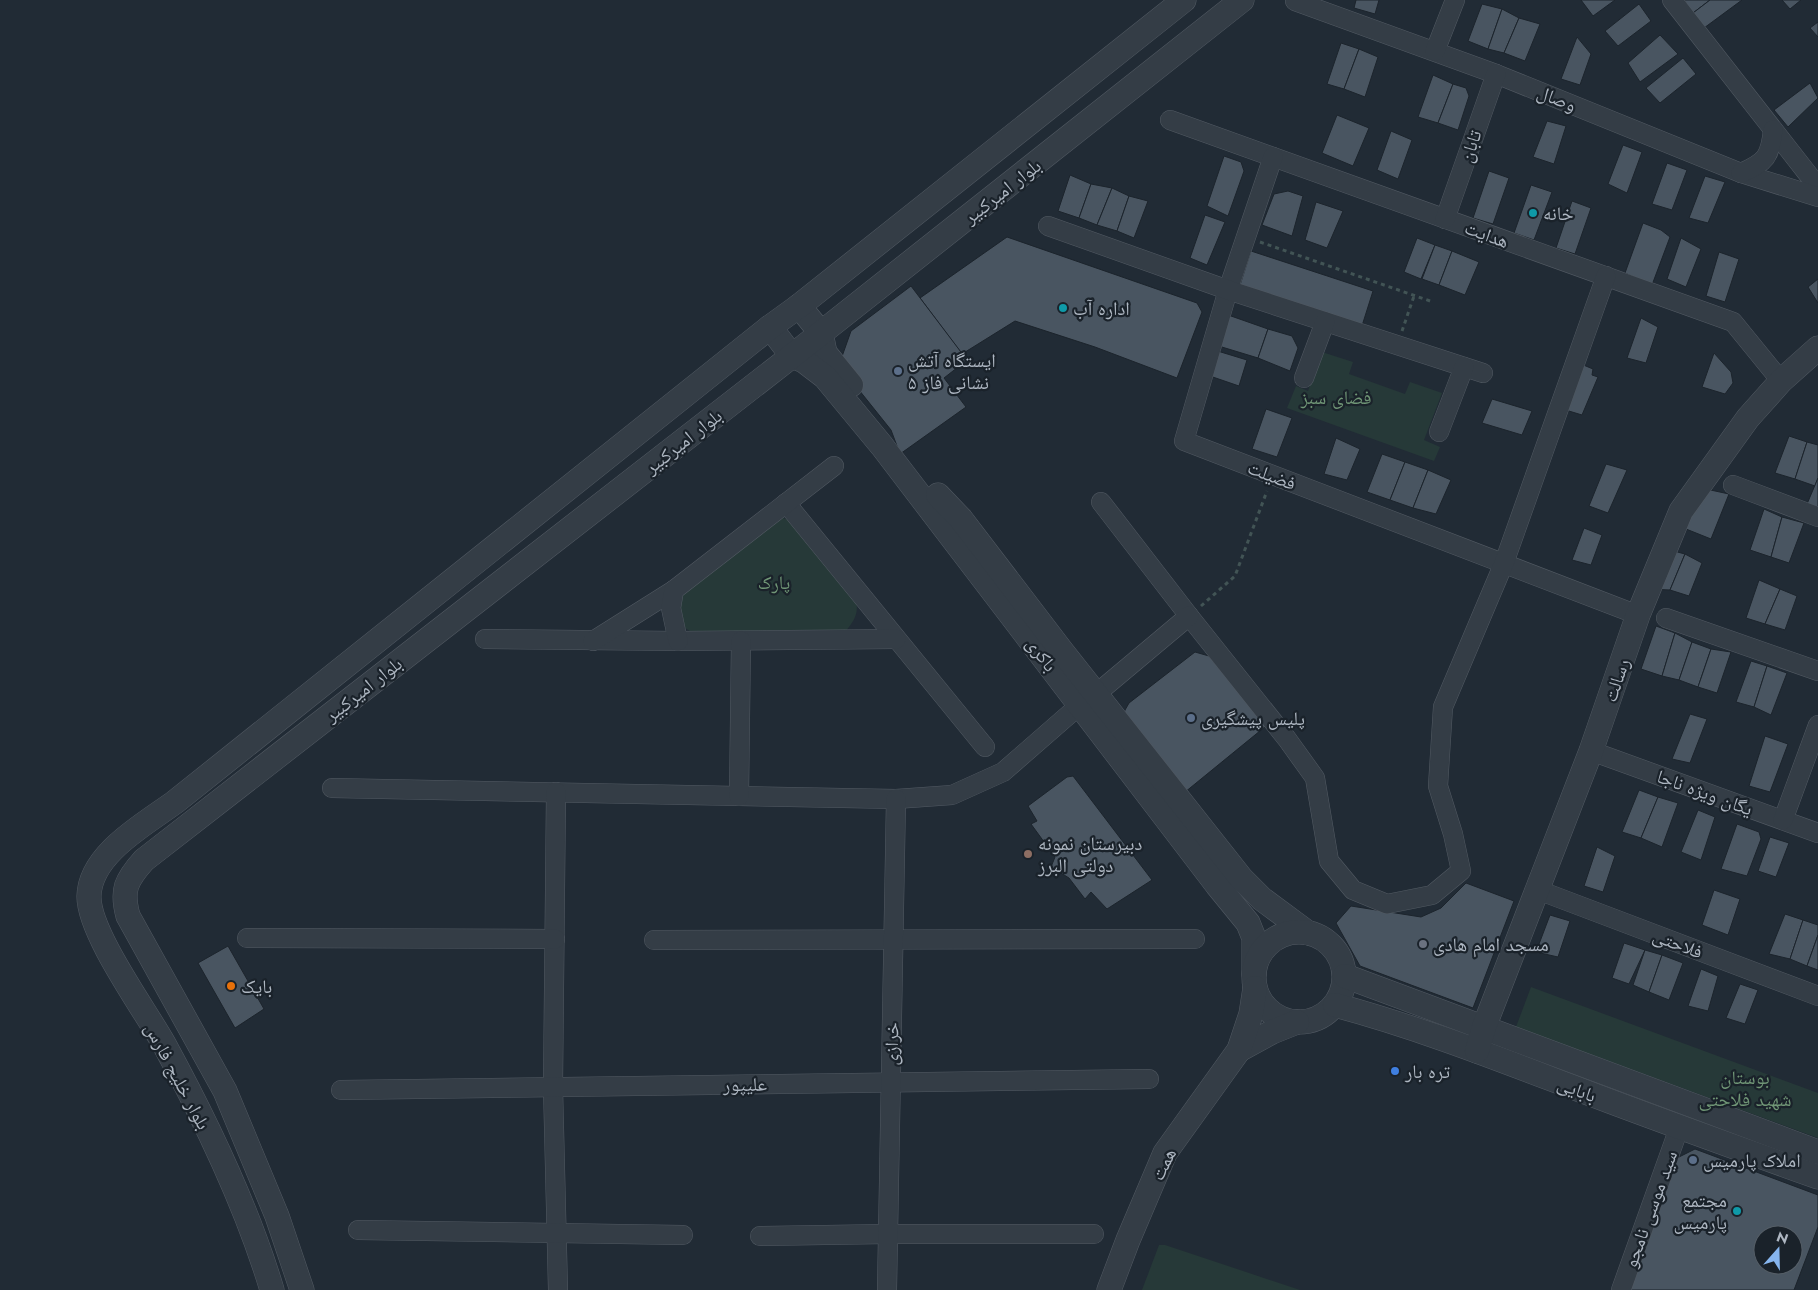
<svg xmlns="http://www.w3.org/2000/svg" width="1818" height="1290" font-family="Jost,'Noto Naskh Arabic',sans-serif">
<rect width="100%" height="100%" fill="#212b35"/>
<g fill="#263938">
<path d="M1322 352 1353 362 1349 374 1405 394 1410 382 1442 393 1424 440 1440 447 1434 461 1287 408 1296 386 1308 391Z"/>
<path d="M783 518 792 521 856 600C859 614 854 621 845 632L693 633 682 626 677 593 773 519Z"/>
<path d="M1531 987 1818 1093V1138L1516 1027Z"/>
<path d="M1159 1245H1165L1300 1290H1142Z"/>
</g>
<g fill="#495561" stroke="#1c242c" fill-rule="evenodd">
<path d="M1356 0H1379L1375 14 1354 8Z"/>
<path d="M1581 0H1615L1593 16Z"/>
<path d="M1684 0H1710L1693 13Z"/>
<path d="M1710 0H1742L1704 28 1693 13Z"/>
<path d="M1782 0H1801L1790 9Z"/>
<path d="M1482 4 1502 9 1488 49 1468 41Z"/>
<path d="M1639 4 1651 21 1618 46 1605 31Z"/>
<path d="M1502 9 1519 18 1504 53 1488 49Z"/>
<path d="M1519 18 1540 24 1525 61 1504 53Z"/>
<path d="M1818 22V37L1810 28Z"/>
<path d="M1660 35 1678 54 1640 82 1628 63Z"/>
<path d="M1577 37 1591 54 1580 85 1561 79Z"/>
<path d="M1341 43 1359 49 1344 89 1327 84Z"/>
<path d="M1359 49 1378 57 1365 97 1344 89Z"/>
<path d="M1683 58 1696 74 1660 103 1646 88Z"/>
<path d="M1433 75 1453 84 1438 123 1418 117Z"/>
<path d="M1810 83 1818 98 1788 127 1774 110Z"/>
<path d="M1453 84 1466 88 1469 96 1458 130 1438 123Z"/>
<path d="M1337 115 1369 128 1353 166 1322 153Z"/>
<path d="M1547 121 1566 126 1554 164 1533 157Z"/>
<path d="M1391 131 1412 140 1398 179 1377 170Z"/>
<path d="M1623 145 1642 152 1627 193 1608 184Z"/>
<path d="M1224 156 1241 162 1244 171 1228 216 1207 206Z"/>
<path d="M1667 163 1687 170 1672 210 1652 204Z"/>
<path d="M1489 171 1509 178 1493 224 1473 218Z"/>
<path d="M1070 175 1091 184 1079 218 1058 211Z"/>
<path d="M1705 176 1725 182 1708 223 1689 218Z"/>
<path d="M1091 184 1112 188 1097 225 1079 218Z"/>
<path d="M1531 185 1552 192 1534 240 1514 233Z"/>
<path d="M1112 188 1129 196 1117 231 1097 225Z"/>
<path d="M1288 191 1303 196 1292 236 1262 225 1274 194Z"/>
<path d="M1129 196 1148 201 1134 238 1117 231Z"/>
<path d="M1572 201 1591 208 1575 254 1556 248Z"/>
<path d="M1316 202 1343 211 1327 248 1305 240Z"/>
<path d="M1205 215 1225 222 1207 265 1190 258Z"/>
<path d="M1643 223 1661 230 1670 237 1652 285 1625 273Z"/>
<path d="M1007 237 1197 303 1202 312 1177 378 1095 347 1015 321 962 354 920 298Z"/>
<path d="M1417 238 1435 245 1421 279 1404 272Z"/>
<path d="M1681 238 1701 249 1686 287 1667 279Z"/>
<path d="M1435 245 1452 251 1439 285 1422 279Z"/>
<path d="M1251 251 1373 291 1361 329 1239 288Z"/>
<path d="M1452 251 1479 262 1465 295 1439 285Z"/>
<path d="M1719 252 1739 259 1725 302 1706 296Z"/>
<path d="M1818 279V303L1808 287Z"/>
<path d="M911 286 967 360 944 378 966 407 900 454 891 430 839 365 851 331Z"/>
<path d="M1231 316 1268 329 1258 358 1212 344 1220 319Z"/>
<path d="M1641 318 1658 327 1646 363 1627 358Z"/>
<path d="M1268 329 1292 336 1298 348 1290 371 1258 358Z"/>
<path d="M1211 349 1247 360 1239 386 1204 374Z"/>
<path d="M1714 353 1731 372 1733 383 1725 394 1702 387Z"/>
<path d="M1581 364 1593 369 1592 375 1598 377 1582 415 1559 408Z"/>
<path d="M1492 399 1532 411 1522 435 1482 423Z"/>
<path d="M1266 409 1292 418 1277 457 1252 449Z"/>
<path d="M1789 436 1807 442 1795 479 1775 473Z"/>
<path d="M1336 438 1360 449 1347 480 1324 474Z"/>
<path d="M1807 442 1818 445V478L1815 486 1795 479Z"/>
<path d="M1382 454 1405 462 1390 500 1367 492Z"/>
<path d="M1405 462 1428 470 1413 508 1390 500Z"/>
<path d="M1606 464 1627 470 1608 513 1589 506Z"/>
<path d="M1428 470 1451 480 1436 514 1413 508Z"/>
<path d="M1818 478V509L1807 504Z"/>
<path d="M1706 489 1729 494 1711 539 1676 525Z"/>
<path d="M1764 509 1782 517 1771 557 1750 550Z"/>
<path d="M1782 517 1804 523 1789 563 1771 557Z"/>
<path d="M1584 528 1602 535 1591 565 1572 560Z"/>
<path d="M1666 549 1685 554 1670 590 1649 589Z"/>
<path d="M1685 554 1702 563 1689 596 1670 590Z"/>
<path d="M1759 580 1780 589 1765 624 1746 618Z"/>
<path d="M1780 589 1797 596 1785 630 1765 624Z"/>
<path d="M1656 626 1675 633 1662 676 1641 669Z"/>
<path d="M1675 633 1692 642 1679 680 1662 676Z"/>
<path d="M1692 642 1711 649 1698 687 1679 680Z"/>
<path d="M1711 649 1731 652 1717 693 1698 687Z"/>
<path d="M1195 652 1209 656 1266 726 1179 797 1121 726 1125 710 1129 703Z"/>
<path d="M1751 661 1767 666 1754 707 1736 702Z"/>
<path d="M1767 666 1787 673 1771 715 1754 707Z"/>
<path d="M1690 714 1707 719 1690 763 1672 759Z"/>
<path d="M1765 736 1788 744 1770 792 1749 786Z"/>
<path d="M1073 776 1152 880 1107 909 1091 892 1085 899 1069 878 1051 867 1055 857 1031 824 1037 821 1028 806 1067 777Z"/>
<path d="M1639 790 1658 797 1641 838 1622 832Z"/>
<path d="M1658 797 1678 803 1662 847 1641 838Z"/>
<path d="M1698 810 1715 817 1701 860 1681 852Z"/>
<path d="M1737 824 1759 832 1761 839 1747 876 1721 869Z"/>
<path d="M1770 837 1789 843 1776 877 1758 871Z"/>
<path d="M1597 847 1615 856 1603 892 1584 886Z"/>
<path d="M1466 883 1514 901 1473 1008 1360 966 1336 923 1351 906 1421 917 1441 908Z"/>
<path d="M1714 890 1740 899 1728 935 1702 925Z"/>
<path d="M1785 914 1803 920 1790 959 1769 954Z"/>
<path d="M1550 915 1570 921 1558 957 1536 952Z"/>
<path d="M1803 920 1818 925V935L1807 966 1790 959Z"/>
<path d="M1818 935V970L1807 966Z"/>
<path d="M1624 943 1645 950 1629 984 1612 978Z"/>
<path d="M228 946 264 1009 235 1028 198 963Z"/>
<path d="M1645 950 1662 955 1649 992 1633 985Z"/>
<path d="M1662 955 1683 963 1669 1000 1649 992Z"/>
<path d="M1701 969 1718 976 1708 1011 1688 1006Z"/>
<path d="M1740 984 1758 990 1745 1024 1726 1018Z"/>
<path d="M1695 1149 1818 1195V1227L1794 1290H1626L1675 1159ZM1763 1235H1793V1265H1763Z"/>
</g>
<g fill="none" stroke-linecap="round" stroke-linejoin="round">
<g stroke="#525a63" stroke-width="20">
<g id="minor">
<path d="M1672 0 1818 187"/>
<path d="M1295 1 1496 74 1741 173 1818 197"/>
<path d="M1435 51 1455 0"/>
<path d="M1170 120 1733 322 1781 381"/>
<path d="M1273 157 1228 290 1184 441 1638 615"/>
<path d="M1741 173C1766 162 1770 157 1773 130"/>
<path d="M1445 219 1496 74"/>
<path d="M1048 226 1228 290 1483 373"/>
<path d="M1304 378 1325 322"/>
<path d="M1439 432 1464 367"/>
<path d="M1733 485 1818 517"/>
<path d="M1101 502 1189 616 1287 739 1315 778 1329 861 1353 890 1387 904 1432 895 1461 871 1453 834 1438 786 1443 707 1504 563 1606 276"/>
<path d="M786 503 985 747"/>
<path d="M1666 618 1818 671"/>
<path d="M485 639 678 641 896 639"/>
<path d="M593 641 674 590"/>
<path d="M678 641 671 608 674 590 834 466"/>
<path d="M1096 694 1189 616"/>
<path d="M1591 751 1818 833"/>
<path d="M332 788 896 799 952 795 1003 772 1081 704"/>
<path d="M556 792 553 1087 558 1290"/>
<path d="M739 796 741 641"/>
<path d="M1783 820 1818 725"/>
<path d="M1538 890 1818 996"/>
<path d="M247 938 555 939"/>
<path d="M654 940 1195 939"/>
<path d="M341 1090 1149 1079"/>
<path d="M358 1230 683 1235"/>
<path d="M760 1236 888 1234H1094"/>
<path d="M887 1290 896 799"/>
<path d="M1621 1290 1679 1128"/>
</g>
</g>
<g stroke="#525a63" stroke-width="25">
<g id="tertiary">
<path d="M799 306 821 333 825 353 851 385"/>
<path d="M770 327 792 356 804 361 825 377 882 446 1217 885 1248 923 1254 938V974"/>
<path d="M938 495 961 519 1061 650 1241 878 1262 899 1308 933"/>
<circle cx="1299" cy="977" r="45"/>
<path d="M1345 976 1818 1152"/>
<path d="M1335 1005C1417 1027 1496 1058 1575 1088 1656 1119 1737 1148 1818 1177"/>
<path d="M1239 1050 1272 1032 1297 1022"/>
<path d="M1477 1051 1484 1027 1591 751 1638 615 1681 511 1748 418 1781 381 1818 348"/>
<path d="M272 1290C247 1206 206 1121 164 1044 145 1010 88 932 89 896 90 854 145 824 175 802L770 327 799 306 1184 0"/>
<path d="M302 1290 277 1216 225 1091 128 916C121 890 126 880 144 860L792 356 1242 0"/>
<path d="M1109 1290 1128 1240 1165 1153 1239 1050 1251 1014 1255 988"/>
</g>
</g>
<g stroke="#425455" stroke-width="3" stroke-dasharray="4 4" stroke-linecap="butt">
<path d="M1260 242 1433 302"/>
<path d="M1402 331 1414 296"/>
<path d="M1201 606 1235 576 1267 491"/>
</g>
<use href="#minor" stroke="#343d46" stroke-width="19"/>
<use href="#tertiary" stroke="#343d46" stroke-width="24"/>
</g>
<g fill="#0f9aa8" stroke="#1a222a" stroke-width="2">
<circle cx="1533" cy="213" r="5"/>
<circle cx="1063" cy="308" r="5"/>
<circle cx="1737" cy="1211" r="5"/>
</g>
<g fill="#5c6f8a" stroke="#1a222a" stroke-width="2">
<circle cx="898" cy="371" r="5"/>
<circle cx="1191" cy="718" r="5"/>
<circle cx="1693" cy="1160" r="5"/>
</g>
<circle fill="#8d6e63" stroke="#1a222a" stroke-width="2" cx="1028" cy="854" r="5"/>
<circle fill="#6b7280" stroke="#1a222a" stroke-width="2" cx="1423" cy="944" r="5"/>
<circle fill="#e8710a" stroke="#1a222a" stroke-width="2" cx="231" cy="986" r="5"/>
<circle fill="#3f7fe0" stroke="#1a222a" stroke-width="2" cx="1395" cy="1071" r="5"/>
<g text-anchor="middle" stroke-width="4.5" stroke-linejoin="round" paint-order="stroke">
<g font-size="19" fill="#aeb7c2" stroke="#1a222a">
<text transform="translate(1557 98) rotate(22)" y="7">وصال</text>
<text transform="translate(1470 146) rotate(-71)" y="7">تابان</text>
<text transform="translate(1002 191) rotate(-38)" y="7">بلوار امیرکبیر</text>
<text transform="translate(1487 234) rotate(20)" y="7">هدایت</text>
<text transform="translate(683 441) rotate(-38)" y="7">بلوار امیرکبیر</text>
<text transform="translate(1272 475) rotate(21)" y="7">فضیلت</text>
<text transform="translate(1042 654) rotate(53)" y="7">باکری</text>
<text transform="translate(1616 680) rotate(-71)" y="7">رسالت</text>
<text transform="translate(363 689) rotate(-38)" y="7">بلوار امیرکبیر</text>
<text transform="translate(1705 792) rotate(20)" y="7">یگان ویژه ناجا</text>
<text transform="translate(1678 943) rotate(21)" y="7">فلاحتی</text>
<text transform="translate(891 1044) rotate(-89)" y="7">خرازی</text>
<text transform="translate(178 1076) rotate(62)" y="7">بلوار خلیج فارس</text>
<text transform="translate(745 1084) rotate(-1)" y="7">علیپور</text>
<text transform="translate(1577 1089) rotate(21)" y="7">بابایی</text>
<text transform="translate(1163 1164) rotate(-63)" y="7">همت</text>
<text transform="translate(1650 1209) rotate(-70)" y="7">سید موسی نامجو</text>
</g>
<g font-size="19" fill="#aeb7c2" stroke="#1a222a" text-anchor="start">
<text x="1543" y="220">خانه</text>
<text x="1073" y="315">اداره آب</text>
<text x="908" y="367">ایستگاه آتش<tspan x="908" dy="22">نشانی فاز ۵</tspan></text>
<text x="1201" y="725">پلیس پیشگیری</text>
<text x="1038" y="850">دبیرستان نمونه<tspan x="1038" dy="22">دولتی البرز</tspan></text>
<text x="1433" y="951">مسجد امام هادی</text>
<text x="241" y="993">بایک</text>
<text x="1405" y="1078">تره بار</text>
<text x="1703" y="1167">املاک پارمیس</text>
<text x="1727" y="1207" text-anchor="end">مجتمع<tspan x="1727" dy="22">پارمیس</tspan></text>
</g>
<g font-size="19" fill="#709676" stroke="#1a222a">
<text x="1336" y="404">فضای سبز</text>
<text x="774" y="589">پارک</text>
<text x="1745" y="1084">بوستان<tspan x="1745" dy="22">شهید فلاحتی</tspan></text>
</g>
</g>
<g transform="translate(1778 1250) rotate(20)"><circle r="24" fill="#1a222a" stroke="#555e67"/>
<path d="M0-4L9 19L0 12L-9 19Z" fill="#87b6ef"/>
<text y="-8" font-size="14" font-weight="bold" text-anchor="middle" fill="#aeb7c2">N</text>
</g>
</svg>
